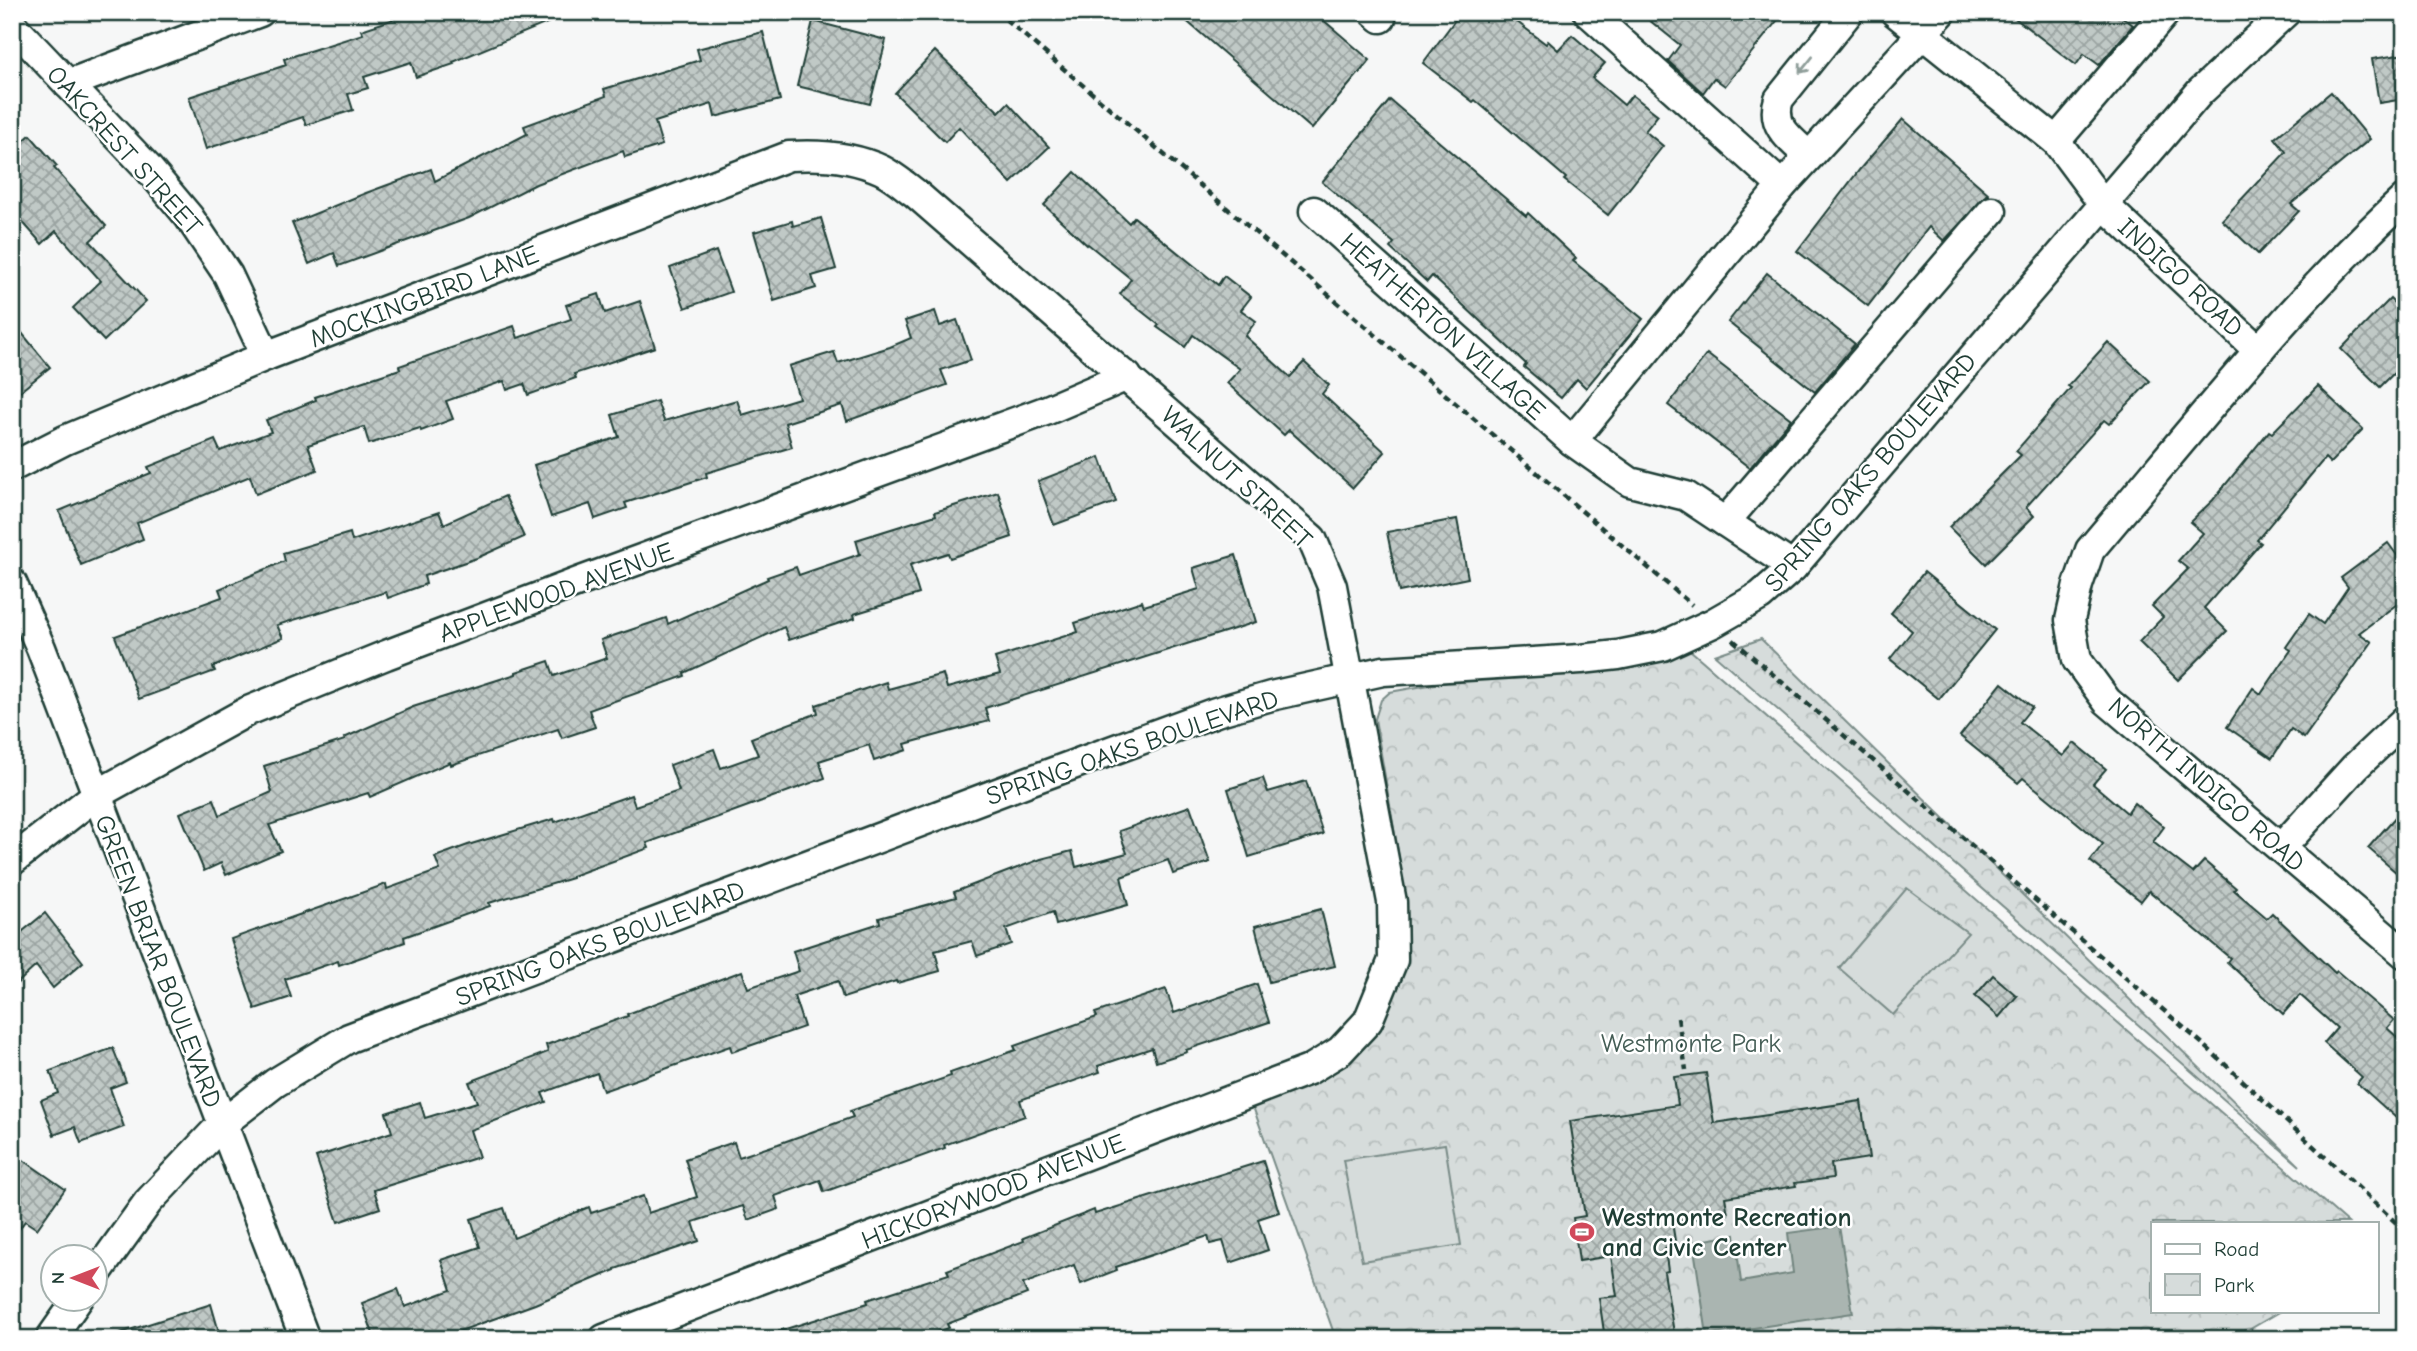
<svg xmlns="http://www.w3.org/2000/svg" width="2417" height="1351" font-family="'Comic Neue',sans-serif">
<defs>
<pattern id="park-crowns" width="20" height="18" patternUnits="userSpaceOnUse" patternTransform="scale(1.75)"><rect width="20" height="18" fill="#d6dcdb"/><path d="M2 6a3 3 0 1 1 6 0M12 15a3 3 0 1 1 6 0" fill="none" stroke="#b7bebd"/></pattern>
<pattern id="building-cross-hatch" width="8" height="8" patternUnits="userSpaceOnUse" patternTransform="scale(1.75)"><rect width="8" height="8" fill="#c0c9c6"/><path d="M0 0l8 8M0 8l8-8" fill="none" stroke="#9ba4a2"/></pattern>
</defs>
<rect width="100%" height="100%" fill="#f6f7f7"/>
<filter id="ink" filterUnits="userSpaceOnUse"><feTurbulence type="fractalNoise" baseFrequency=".0143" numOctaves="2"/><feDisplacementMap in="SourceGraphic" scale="14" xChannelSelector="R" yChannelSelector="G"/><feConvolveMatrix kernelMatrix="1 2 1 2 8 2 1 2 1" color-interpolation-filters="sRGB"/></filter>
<g filter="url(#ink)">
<g fill="url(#park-crowns)" stroke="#7a8c88" stroke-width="2">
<path d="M1761 639 2300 1166 1715 655Z"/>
<path d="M1682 643 2348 1223H2153V1311H2281L2233 1339H1336L1251 1101 1308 1077 1404 962 1406 898 1375 719 1381 700 1390 692 1531 667Z"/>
</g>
<g fill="#d6dcdb" stroke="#7a8c88" stroke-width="2">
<path d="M1907 888 1968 933 1893 1015 1839 968Z"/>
<path d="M1445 1144 1461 1245 1362 1261 1343 1160Z"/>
</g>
<path fill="#aab5b1" stroke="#72857f" stroke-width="2" d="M1839 1226 1853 1313 1707 1335 1693 1242 1735 1235 1741 1282 1793 1273 1788 1233Z"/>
<g fill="url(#building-cross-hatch)" stroke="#1f3d34" stroke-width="2">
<path d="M415 12 571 13 453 62 454 64 416 77 411 62 364 77 368 88 348 94 353 110 306 125 303 117 206 149 189 97 286 65 284 59 363 34 361 30Z"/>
<path d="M1176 12H1314L1370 60 1312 129Z"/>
<path d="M1461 12H1504L1546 44 1548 41 1558 50 1572 35 1605 63 1592 78 1624 105 1632 95 1658 115 1645 131 1663 146 1608 215 1564 180 1566 178 1475 100 1473 102 1423 63Z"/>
<path d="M1639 12H1784L1725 86 1714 78 1703 93 1668 61 1680 45Z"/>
<path d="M2007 12H2116L2133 25 2099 65 2084 54 2076 65Z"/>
<path d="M813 21 886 40 870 104 797 86Z"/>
<path d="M763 32 780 100 715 117 712 104 655 122 662 145 625 157 623 151 536 184 469 218 339 266 334 253 309 264 292 223 366 193 431 169 435 181 527 134 524 126 606 96 604 89 700 60 697 49Z"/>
<path d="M935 51 999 112 1008 103 1049 147 1011 183 959 127 945 142 895 93Z"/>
<path d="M2405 54V99L2379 103 2372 59Z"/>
<path d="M2331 92 2370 139 2291 204 2299 211 2258 254 2222 220 2286 152 2275 138Z"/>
<path d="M1390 100 1526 216 1528 213 1576 258 1573 261 1643 319 1586 388 1577 379 1561 398 1524 367 1526 364 1432 276 1427 282 1390 248 1394 243 1322 182Z"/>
<path d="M1903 119 1988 193 1944 241 1929 227 1868 306 1797 251 1860 169Z"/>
<path d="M30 135 57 166 54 168 106 226 90 241 146 301 104 341 73 308 101 281 56 231 42 244 12 210V151Z"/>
<path d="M1075 172 1129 223 1134 217 1218 285 1224 276 1251 297 1241 310 1256 321 1245 336 1290 377 1304 362 1329 385 1322 394 1385 452 1353 488 1289 430 1284 435 1227 383 1240 369 1193 335 1185 347 1157 327 1159 325 1120 294 1131 279 1088 244 1087 245 1044 205Z"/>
<path d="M821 218 836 269 812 276 816 288 774 301 754 232 792 221 793 226Z"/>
<path d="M716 251 731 292 685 308 670 268Z"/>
<path d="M1767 273 1855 344 1815 392 1728 322Z"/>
<path d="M599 294 605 313 640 301 655 347 574 374 576 378 528 395 524 384 507 390 504 381 446 401 453 419 421 431 420 428 369 444 364 427 308 445 317 470 256 494 250 476 137 523 143 539 81 565 59 511 151 473 148 467 215 440 220 451 271 432 266 420 316 400 315 397 400 369 399 366 514 326 518 338 571 319 566 305Z"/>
<path d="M2390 299 2405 314V362L2380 387 2341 349Z"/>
<path d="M935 311 940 326 957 320 971 360 941 370 947 385 847 421 842 405 785 423 792 447 706 473 707 477 625 503 627 508 595 519 590 504 551 517 534 465 619 437 612 415 657 401 664 421 737 400 742 415 799 398 789 366 834 352 838 363 890 347 911 338 905 321Z"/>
<path d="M12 321 50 367 12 398Z"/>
<path d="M2108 342 2150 381 2109 424 2104 420 2026 507 2034 516 1986 564 1949 527 2021 455 2016 451 2071 388 2068 386Z"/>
<path d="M1707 354 1791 419 1750 468 1668 405Z"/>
<path d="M2318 386 2363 429 2330 463 2325 458 2257 540 2261 543 2204 608 2227 631 2178 680 2139 642 2163 617 2152 606 2188 569 2178 561 2203 533 2190 522 2213 500 2269 431 2272 433Z"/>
<path d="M1100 457 1116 502 1054 525 1038 481Z"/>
<path d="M998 492 1012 537 950 558 948 553 910 565 919 594 854 614 855 618 789 640 784 627 684 673 685 676 589 710 595 727 562 738 558 729 451 765 450 762 370 797 368 793 269 825 281 851 226 875 221 863 204 871 180 813 214 799 220 815 272 792 264 766 345 740 344 738 413 707 516 674V672L549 661 554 676 607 658 601 640 666 618 668 624 768 579 767 577 796 567 799 575 860 554 856 540 936 515 935 512Z"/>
<path d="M505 496 524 537 477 558 424 576 426 584 388 598 386 592 277 625 283 638 213 667 215 671 139 699 115 636 222 597 219 589 285 561 283 553 350 533 352 541 439 512 444 524Z"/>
<path d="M1457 519 1468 578 1399 592 1387 532Z"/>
<path d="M2388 543 2405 566V598L2359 633 2372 642 2304 738 2291 729 2272 758 2227 727 2253 688 2261 694 2291 650 2286 647 2309 614 2323 624 2348 587 2341 578Z"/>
<path d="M1236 555 1256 622 985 708 989 721 905 744 907 750 874 761 869 745 819 761 825 778 647 843 649 848 572 876V878L489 903 490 906 404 937 405 942 339 965 338 961 285 979 291 997 255 1009 231 939 386 884 387 889 440 870 435 857 468 845 554 819 555 822 631 795 635 806 679 791 670 765 714 749 721 768 758 755 751 738 818 713 816 705 886 682 888 689 943 674 947 688 1000 674 995 658 1078 632 1075 623 1142 601 1144 606 1199 589 1193 568Z"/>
<path d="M1924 572 1995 630 1939 699 1890 659 1912 631 1891 613Z"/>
<path d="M2002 683 2032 707 2020 722 2063 756 2074 743 2106 769 2093 784 2127 813 2134 803 2164 827 2153 842 2193 873 2204 861 2236 888 2234 890 2267 918 2272 913 2335 973 2337 971 2394 1020 2387 1028 2405 1044V1126L2357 1083 2362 1077 2324 1043 2337 1028 2300 995 2283 1014 2227 962 2230 958 2149 891 2141 901 2090 861 2103 844 2023 778 2018 783 1960 736Z"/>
<path d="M1263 778 1268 792 1306 781 1323 834 1249 857 1228 789Z"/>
<path d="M1190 806 1210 862 1173 874 1168 860 1121 877 1128 905 1056 925 1053 912 1006 929 1011 944 977 956 972 941 935 951 940 971 897 983 896 981 843 998 838 981 794 996 804 1027 732 1052 730 1046 603 1091 597 1073 542 1093 546 1102 470 1130 479 1157 374 1190 380 1208 338 1222 316 1157 392 1132 386 1113 420 1102 425 1118 477 1102 469 1082 548 1052 546 1045 628 1016 627 1014 742 971 748 988 799 971 793 951 880 923 879 918 956 897 954 892 1041 859 1072 851 1076 867 1127 853 1119 831Z"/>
<path d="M2405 806V880L2368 848Z"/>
<path d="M1321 909 1335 966 1269 982 1255 926Z"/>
<path d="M45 913 83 962 53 988 36 966 12 988V940Z"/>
<path d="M1993 975 2017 996 1999 1017 1975 996Z"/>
<path d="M1257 984 1269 1022 1186 1050 1187 1052 1156 1062 1152 1048 1098 1066 1100 1072 1020 1100 1025 1116 944 1145 945 1148 824 1192 820 1180 775 1196 779 1209 748 1220 743 1206 693 1222 699 1241 615 1269V1270L535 1304 438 1339H375L362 1303 398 1289 405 1307 451 1290 441 1260 480 1247 471 1219 504 1208 514 1238 589 1207 591 1213 643 1196 648 1213 697 1197 685 1159 734 1142 739 1157 778 1144 853 1117 850 1111 951 1076 950 1073 1016 1050 1014 1046 1097 1017 1095 1013 1166 989 1174 1013Z"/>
<path d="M113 1048 126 1082 110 1088 124 1127 81 1143 75 1127 54 1135 41 1100 58 1093 50 1071Z"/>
<path d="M1706 1073 1714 1123 1861 1101 1869 1158 1831 1164 1833 1178 1795 1183 1796 1186 1725 1197 1728 1214 1672 1222 1676 1247 1665 1249 1668 1271 1664 1272 1675 1339H1605L1599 1298 1617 1296 1611 1256 1579 1261 1573 1218 1585 1216 1570 1121 1678 1105 1674 1077Z"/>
<path d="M12 1152 65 1189 37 1229 25 1221 12 1239Z"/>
<path d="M1263 1161 1279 1212 1258 1219 1268 1250 1230 1263 1223 1241 1210 1244 1208 1236 1116 1267 1117 1270 1081 1284 1074 1265 1023 1284 1027 1294 947 1324 949 1328 934 1333 936 1339H771L770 1334 868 1303 867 1300 949 1274 947 1270 1024 1241 1023 1238 1094 1210 1095 1214Z"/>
<path d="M211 1304 221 1339H117V1334Z"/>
</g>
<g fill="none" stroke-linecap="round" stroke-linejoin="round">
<g stroke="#1f3d34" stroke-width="33">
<g id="minor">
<path d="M1374 12 1381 18"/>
<path d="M1588 12 1782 186"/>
<path d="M1895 12 2056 141 2103 204 2259 351"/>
<path d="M12 25 148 168 189 217 228 275 266 356"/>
<path d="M68 84 260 12"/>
<path d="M2056 141 2166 12"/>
<path d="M1809 156C1790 139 1770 126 1779 99L1849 12"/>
<path d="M2405 198C2290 304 2192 430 2090 550L2078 585 2070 620 2077 660 2107 701 2405 954"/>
<path d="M1314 211 1572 441 1630 482 1686 496 1793 567"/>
<path d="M1572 441 1782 186 1942 12"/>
<path d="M12 467 65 440 266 356 789 156C821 154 853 156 882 170 894 176 904 185 915 193L1312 539 1332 586 1392 902 1393 960 1368 1021 1340 1051 1309 1070 604 1339"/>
<path d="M1725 522 1992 211"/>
<path d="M12 583 41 648 305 1339"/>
<path d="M2281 848 2355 767 2405 720"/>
<path d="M12 861 96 795 248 711 386 655 581 581 1045 411 1127 376"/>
<path d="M94 1277 148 1202 222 1124 275 1083 349 1038 1029 781 1216 712 1271 696 1383 671 1581 659 1618 655 1663 646 1713 623 1760 596 1793 567 2200 92 2286 12"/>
<path d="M50 1339 79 1298"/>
</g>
</g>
<g stroke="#1f3d34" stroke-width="4.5" stroke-dasharray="7 5" stroke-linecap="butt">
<path d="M997 12 1692 605"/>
<path d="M1733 640 2204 1045 2405 1231"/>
<path d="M1678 1018 1686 1070"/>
</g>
<use href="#minor" stroke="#fff" stroke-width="28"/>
</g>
<defs><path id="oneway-shaft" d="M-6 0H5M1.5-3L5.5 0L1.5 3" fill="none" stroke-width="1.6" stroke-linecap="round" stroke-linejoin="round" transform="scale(1.75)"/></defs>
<use stroke="#8f9e9a" href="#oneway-shaft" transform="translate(1806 65) rotate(129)"/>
</g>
<defs>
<g id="stadium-bare" transform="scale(1.89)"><path d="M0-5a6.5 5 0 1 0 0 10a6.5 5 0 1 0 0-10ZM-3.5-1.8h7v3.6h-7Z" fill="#d1495b" stroke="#fff" stroke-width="2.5" paint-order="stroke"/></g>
</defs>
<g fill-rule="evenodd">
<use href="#stadium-bare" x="1582" y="1232"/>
</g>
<g text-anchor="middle" stroke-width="5" stroke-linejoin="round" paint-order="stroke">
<g font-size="26" fill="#1f3d34" stroke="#fff">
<text transform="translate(125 150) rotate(48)" y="9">OAKCREST STREET</text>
<text transform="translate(2181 277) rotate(43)" y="9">INDIGO ROAD</text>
<text transform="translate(424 296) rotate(-21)" y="9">MOCKINGBIRD LANE</text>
<text transform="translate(1443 326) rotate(42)" y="9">HEATHERTON VILLAGE</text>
<text transform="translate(1870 472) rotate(-49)" y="9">SPRING OAKS BOULEVARD</text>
<text transform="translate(1237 477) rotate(43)" y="9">WALNUT STREET</text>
<text transform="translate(556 592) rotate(-20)" y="9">APPLEWOOD AVENUE</text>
<text transform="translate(1132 747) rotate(-19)" y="9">SPRING OAKS BOULEVARD</text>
<text transform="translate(2207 784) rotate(41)" y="9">NORTH INDIGO ROAD</text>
<text transform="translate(600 943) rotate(-21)" y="9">SPRING OAKS BOULEVARD</text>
<text transform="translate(159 961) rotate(69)" y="9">GREEN BRIAR BOULEVARD</text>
<text transform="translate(993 1191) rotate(-21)" y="9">HICKORYWOOD AVENUE</text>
</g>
<g font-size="26" fill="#445d55" stroke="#fff">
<text x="1691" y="1052">Westmonte Park</text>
</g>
<g font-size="26" font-weight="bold" fill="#1f3d34" stroke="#fff" text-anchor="start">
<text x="1602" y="1226">Westmonte Recreation<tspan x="1602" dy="30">and Civic Center</tspan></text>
</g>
</g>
<rect width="2417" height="1351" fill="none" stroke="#fff" stroke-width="42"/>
<rect x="21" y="21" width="2375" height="1309" fill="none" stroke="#1f3d34" stroke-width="2.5" filter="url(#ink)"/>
<rect x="2151" y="1222" width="228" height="91" fill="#ffffff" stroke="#a5b1ae" stroke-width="2"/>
<rect x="2165" y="1244" width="35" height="10" fill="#ffffff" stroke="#a5b1ae" stroke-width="2"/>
<text x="2214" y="1256" font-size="21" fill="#1f3d34">Road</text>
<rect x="2165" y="1274" width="35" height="21" fill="url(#park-crowns)" stroke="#a5b1ae" stroke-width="2"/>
<text x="2214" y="1292" font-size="21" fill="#1f3d34">Park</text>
<g transform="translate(74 1278) rotate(270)"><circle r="33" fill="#ffffff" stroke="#a5b1ae" stroke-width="2"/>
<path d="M0-5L12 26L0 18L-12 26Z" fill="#d1495b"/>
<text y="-10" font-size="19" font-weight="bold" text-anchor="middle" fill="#1f3d34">N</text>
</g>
</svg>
